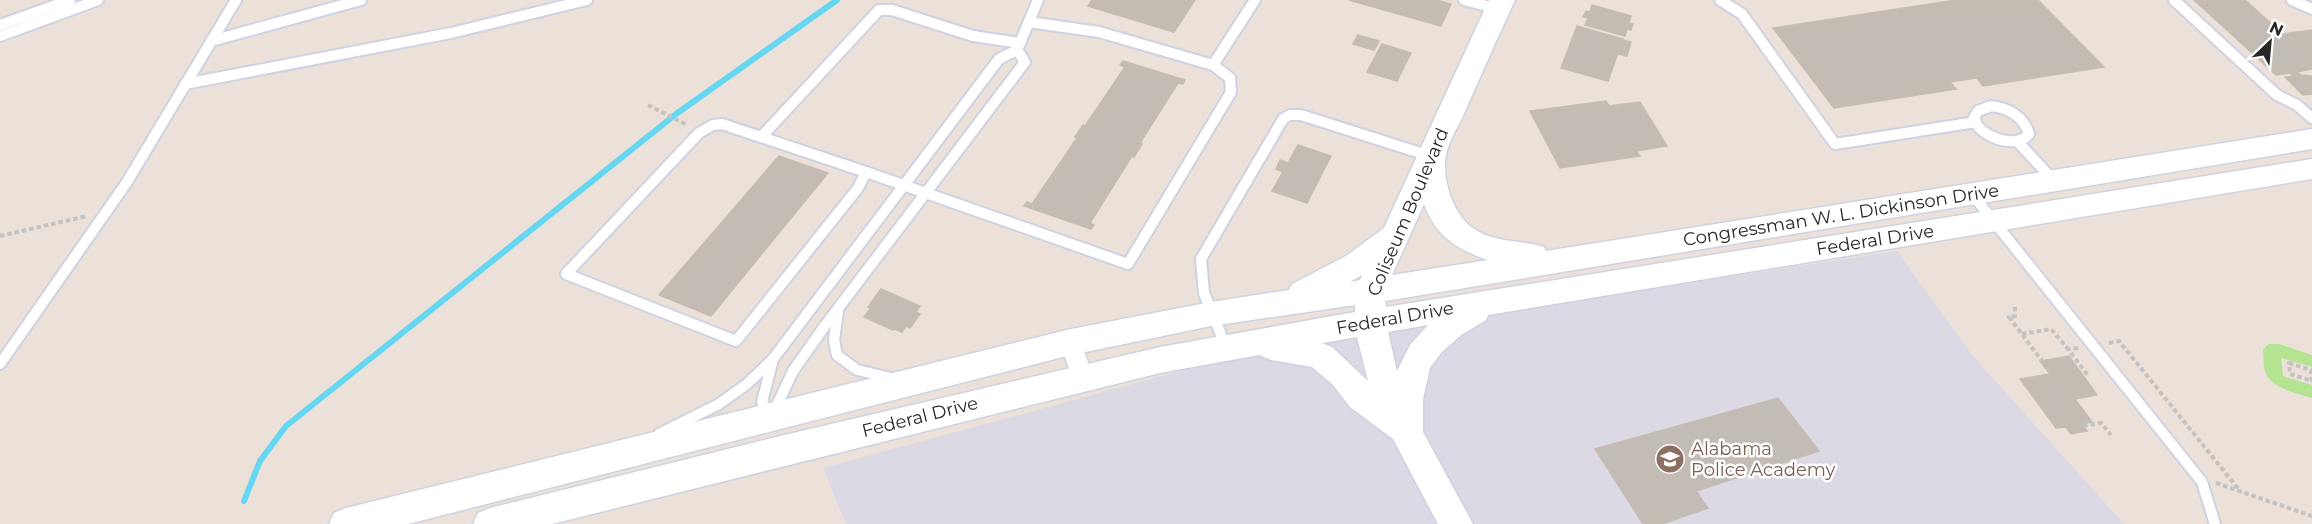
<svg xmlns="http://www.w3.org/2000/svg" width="2312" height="524" font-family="Montserrat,sans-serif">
<rect width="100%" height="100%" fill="#ebe1d8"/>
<path fill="#dbd9e3" d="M1897 251 1972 355 2124 524H846L823 468 1269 347Z"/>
<path fill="#b4e492" d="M2268 344H2279L2312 355V367L2281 358 2283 376 2312 385V398C2297 393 2273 389 2266 374 2263 368 2264 357 2263 350Z"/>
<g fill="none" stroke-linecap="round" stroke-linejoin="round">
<path stroke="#66d7f2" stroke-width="6" d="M244 501 260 461 286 426 676 114 837 0"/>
</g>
<g fill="#c2bcb4" stroke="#c6bdb2" stroke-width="1.5">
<path d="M1092 0H1195L1174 32 1088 6Z"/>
<path d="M1349 0H1437L1451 4 1441 26Z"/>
<path d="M1956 0H2038L2104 67 1983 86 1977 78 1950 82 1956 89 1834 108 1773 28Z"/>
<path d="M2194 0H2245L2283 34 2312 30V69L2297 72 2301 75 2312 76V94L2303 95 2285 77 2294 76 2290 73 2276 75Z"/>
<path d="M1592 5 1631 16 1629 23 1633 24 1631 30 1627 29 1625 36 1585 25 1588 18 1583 17 1586 11 1590 12Z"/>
<path d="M1577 26 1623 39 1608 81 1561 68Z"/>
<path d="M1358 35 1379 41 1374 50 1353 44Z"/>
<path d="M1623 40 1631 42 1627 56 1618 54Z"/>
<path d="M1382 44 1411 53 1397 81 1367 72Z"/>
<path d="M1123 61 1185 80 1183 84 1178 83 1140 143 1142 144 1134 157 1132 156 1090 223 1094 225 1091 229 1024 206 1027 202 1032 204 1077 138 1075 137 1083 125 1085 126 1125 67 1120 65Z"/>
<path d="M1606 101 1609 106 1640 102 1667 146 1636 151 1640 156 1560 168 1530 111Z"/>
<path d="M1298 145 1331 156 1307 203 1272 191 1283 172 1276 169 1280 160 1288 163Z"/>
<path d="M779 156 828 173 711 316 659 295Z"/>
<path d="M881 289 920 306 916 312 920 314 910 328 906 326 902 332 894 329 893 330 864 317 871 308 868 307Z"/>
<path d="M2069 356 2097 395 2075 399 2092 422 2082 424 2087 431 2071 434 2066 427 2056 428 2020 379 2050 374 2040 361Z"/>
<path d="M1778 398 1819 451 1696 491 1708 508 1662 524H1643L1595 449Z"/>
</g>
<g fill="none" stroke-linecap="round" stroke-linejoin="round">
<g stroke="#cdd3e2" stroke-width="14">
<g id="service">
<path d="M1464 0 1498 9"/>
<path d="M1720 0 1742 14 1835 144 1976 122"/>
<path d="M2174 0 2277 95 2297 105 2312 118"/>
<path d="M2292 0 2312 9"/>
<path d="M1029 22 1099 32 1213 65 1255 0"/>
<path d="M0 25 70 0"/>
<path d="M0 36 98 0"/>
<path d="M211 41 361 0"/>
<path d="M1017 50 1025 62 824 327 793 371 772 416 762 402 773 359 999 59Z"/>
<path d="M1017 50 1038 0"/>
<path d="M185 84 451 33 587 0"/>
<path d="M1991 106C2009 108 2024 117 2029 134 2016 150 1978 137 1974 118L1978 111Z"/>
<path d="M722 124 866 172 858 188 736 341 566 274 699 133 713 125Z"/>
<path d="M762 136 879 10H892L973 36 1020 43"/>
<path d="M2018 142 2054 181"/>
<path d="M866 172 1128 264 1231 92 1230 78 1213 65"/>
<path d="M1972 194 2202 482 2215 524"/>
<path d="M838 311 834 340 837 355 857 370 891 378"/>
<path d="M1226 347 1204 293 1201 259 1283 119 1290 115H1301L1430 156"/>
<path d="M0 364 127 182 236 0"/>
<path d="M659 434 719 404 747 384 773 359"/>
</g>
</g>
<g stroke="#cdd3e2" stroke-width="3">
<path id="minor" d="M1071 333 1079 336 1093 377 1090 384 1082 386 1074 384 1060 342 1063 336Z"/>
</g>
<g stroke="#cdd3e2" stroke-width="3">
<path id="secondary" d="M1489 0H1515C1498 36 1482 73 1466 109 1460 124 1449 140 1446 155 1441 176 1453 213 1470 226 1493 244 1518 239 1544 247L1546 251 2312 129V149L1385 301 1386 307 2312 159V179L1488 315 1486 320 1461 335 1441 353 1430 368 1423 399V432L1473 524H1438L1393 439 1350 407 1333 385 1312 367 1271 360 1259 355 1160 373 552 524H473L478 513 490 508 776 437 1160 347 1355 312V305L1211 326 1071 355 408 524H329L334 513 346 508 1071 329 1211 302 1289 290 1292 284 1346 256 1384 228ZM1424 204C1435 236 1458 250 1488 260L1392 275ZM1362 275 1360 280 1350 282ZM1428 325 1410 345 1397 371 1388 332ZM1357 337 1368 381 1332 347 1322 343Z"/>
</g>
<g stroke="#c3c3c3" stroke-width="4" stroke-dasharray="4.5 3" stroke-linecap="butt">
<path d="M648 105 687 125"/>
<path d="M0 236 87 216"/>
<path d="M2015 307V316L2009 317 2042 361"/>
<path d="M2022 334 2051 329 2068 349"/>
<path d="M2109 343 2119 341 2240 491"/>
<path d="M2078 348 2068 349 2089 377"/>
<path d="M2289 363 2311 370 2312 381 2290 374Z"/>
<path d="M2083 426 2101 423 2111 435"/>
<path d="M2216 483 2312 516"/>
</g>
<use href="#service" stroke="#fff" stroke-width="10"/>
<use href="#minor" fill="#fff" fill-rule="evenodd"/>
<use href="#secondary" fill="#fff" fill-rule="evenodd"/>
</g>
<defs>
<g id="school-disc" transform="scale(1.5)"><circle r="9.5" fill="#8d6e63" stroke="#fff"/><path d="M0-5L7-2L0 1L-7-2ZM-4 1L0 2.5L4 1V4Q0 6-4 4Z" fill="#fff"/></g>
</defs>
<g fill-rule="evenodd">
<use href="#school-disc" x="1670" y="459"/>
</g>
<g text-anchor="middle" stroke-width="5" stroke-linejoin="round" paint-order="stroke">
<g font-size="18" fill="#272727" stroke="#fff">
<text transform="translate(1408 212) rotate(-67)" y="6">Coliseum Boulevard</text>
<text transform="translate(1841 215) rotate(-9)" y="6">Congressman W. L. Dickinson Drive</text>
<text transform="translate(1875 240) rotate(-9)" y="6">Federal Drive</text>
<text transform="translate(1395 318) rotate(-10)" y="6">Federal Drive</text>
<text transform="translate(920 417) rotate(-14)" y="6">Federal Drive</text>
</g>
<g font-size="18" fill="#785e54" stroke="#fff" text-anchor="start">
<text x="1691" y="455">Alabama<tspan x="1691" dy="21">Police Academy</tspan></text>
</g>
</g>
<g transform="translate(2270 42) rotate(26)" stroke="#ffffff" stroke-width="4.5" paint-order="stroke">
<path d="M0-4.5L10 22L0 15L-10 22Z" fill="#272727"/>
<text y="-9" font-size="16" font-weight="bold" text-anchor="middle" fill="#272727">N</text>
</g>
</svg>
